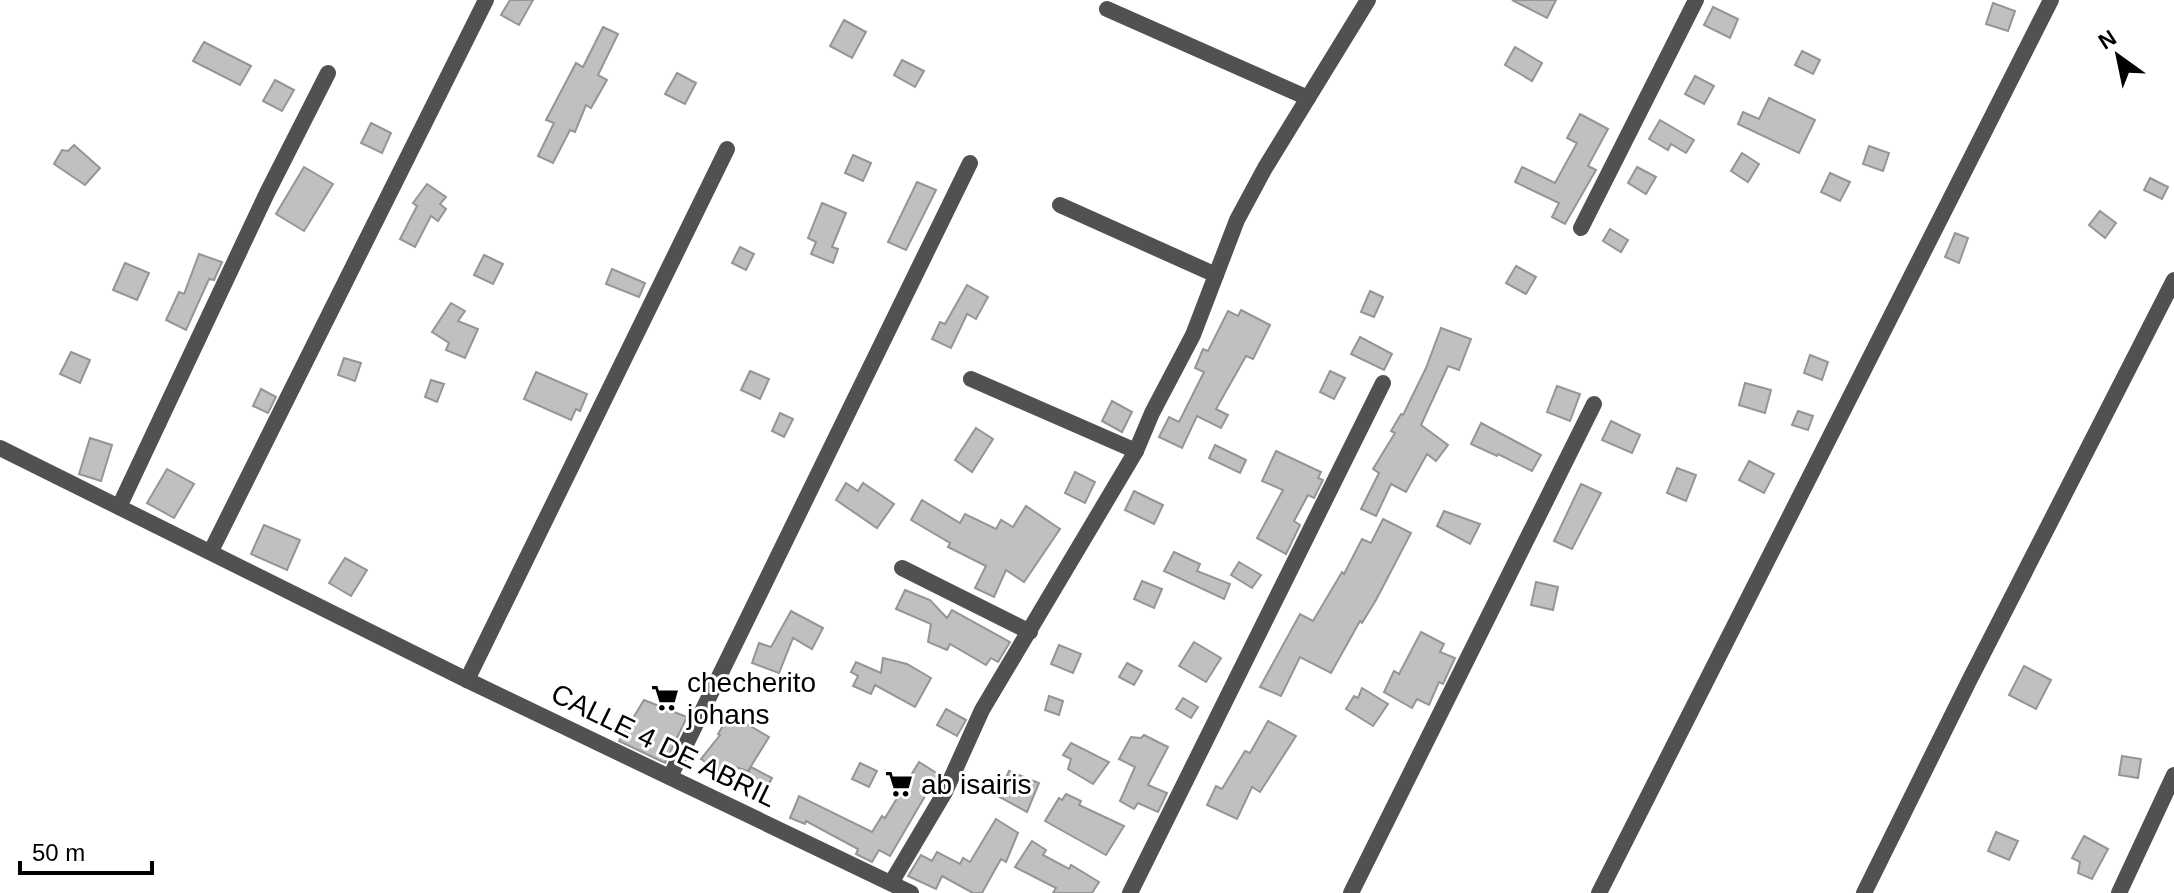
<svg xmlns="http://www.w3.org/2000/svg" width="2174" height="893" font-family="Helvetica,sans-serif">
<rect width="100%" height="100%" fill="#fff"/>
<g fill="#c0c0c0" stroke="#959595" stroke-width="2">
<path d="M510 0H533L519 25 501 15Z"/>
<path d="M1512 0H1556L1547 18Z"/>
<path d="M1993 3 2015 11 2008 31 1986 24Z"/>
<path d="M1713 7 1738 19 1730 38 1704 25Z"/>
<path d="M844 20 866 32 852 58 830 46Z"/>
<path d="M603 27 618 34 598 75 607 80 591 108 586 105 575 132 570 130 553 163 538 156 554 123 546 120 576 63 583 67Z"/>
<path d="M204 42 251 66 240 85 193 61Z"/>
<path d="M1515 47 1542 63 1532 81 1505 65Z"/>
<path d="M1802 51 1820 60 1813 74 1795 65Z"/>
<path d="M902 60 924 71 915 87 894 75Z"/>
<path d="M677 73 696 83 685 104 665 94Z"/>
<path d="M1695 76 1714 86 1704 104 1685 94Z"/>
<path d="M275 80 294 90 282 111 263 101Z"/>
<path d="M1769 98 1815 120 1799 153 1738 124 1743 112 1759 119Z"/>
<path d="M1580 114 1608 129 1588 166 1596 170 1565 224 1552 217 1559 203 1515 182 1522 167 1555 183 1577 143 1567 138Z"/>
<path d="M1660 120 1694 140 1686 153 1671 144 1668 150 1649 139Z"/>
<path d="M371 123 391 133 382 153 361 143Z"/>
<path d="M74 145 100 168 85 185 54 164 62 150 68 151Z"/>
<path d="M1869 146 1889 153 1883 171 1863 164Z"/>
<path d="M1742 153 1759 164 1748 182 1731 171Z"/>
<path d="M853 155 871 163 863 181 845 173Z"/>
<path d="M304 167 333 184 304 231 276 214Z"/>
<path d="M1637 167 1656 177 1646 194 1628 183Z"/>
<path d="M1830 173 1850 182 1840 201 1821 192Z"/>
<path d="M2150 178 2168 187 2162 199 2144 190Z"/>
<path d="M917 182 936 190 906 250 888 242Z"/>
<path d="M427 184 446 197 440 204 446 209 438 221 431 216 415 247 400 239 417 206 413 203Z"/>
<path d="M822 203 846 213 832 247 838 249 833 263 811 254 816 242 808 238Z"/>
<path d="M2100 211 2116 223 2105 238 2089 225Z"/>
<path d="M1610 229 1628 240 1621 252 1603 241Z"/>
<path d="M1955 233 1968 238 1959 263 1945 257Z"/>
<path d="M740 247 754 254 746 270 732 263Z"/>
<path d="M199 254 222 262 214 280 209 279 186 330 166 320 179 292 184 294Z"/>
<path d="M484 255 503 264 493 284 474 275Z"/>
<path d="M125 263 149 273 137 300 113 290Z"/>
<path d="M1516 266 1536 277 1526 294 1506 283Z"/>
<path d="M612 269 645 283 639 297 606 284Z"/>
<path d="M967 285 988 297 976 319 967 314 951 348 932 339 940 322 945 324Z"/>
<path d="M1370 291 1383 297 1374 317 1361 312Z"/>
<path d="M451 303 465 311 458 321 478 329 465 358 446 350 449 343 432 332Z"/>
<path d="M1241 310 1270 325 1253 359 1246 356 1216 409 1228 415 1221 428 1197 416 1182 448 1159 437 1169 417 1179 422 1204 372 1195 368 1203 349 1208 351 1228 311 1238 316Z"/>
<path d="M1441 328 1471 339 1459 370 1448 366 1421 425 1448 445 1436 461 1427 454 1406 492 1391 484 1376 516 1361 509 1379 473 1373 469 1395 433 1391 431 1401 414 1403 415 1426 368Z"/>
<path d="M1360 337 1392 354 1384 370 1351 354Z"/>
<path d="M71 352 90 360 80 383 60 374Z"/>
<path d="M1810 355 1828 362 1822 380 1804 373Z"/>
<path d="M344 358 361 363 355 381 338 375Z"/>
<path d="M750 371 769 379 760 399 741 390Z"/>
<path d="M1330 371 1345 378 1334 399 1320 392Z"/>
<path d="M536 372 587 394 580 411 576 409 571 420 524 399Z"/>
<path d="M431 380 444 384 437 402 425 397Z"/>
<path d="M1745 383 1771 390 1765 413 1739 405Z"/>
<path d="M1557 386 1580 394 1570 421 1547 412Z"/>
<path d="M261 389 276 397 268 413 253 406Z"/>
<path d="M1112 401 1132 412 1122 432 1102 421Z"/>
<path d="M1798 411 1813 416 1808 430 1792 425Z"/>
<path d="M780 413 793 419 784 437 772 431Z"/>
<path d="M1611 421 1640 435 1632 453 1602 440Z"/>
<path d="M1481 423 1541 455 1532 471 1498 454 1497 456 1471 444Z"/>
<path d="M976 428 993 439 972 472 955 460Z"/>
<path d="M90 438 112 445 101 481 79 474Z"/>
<path d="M1215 445 1246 460 1240 473 1209 458Z"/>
<path d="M1276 451 1321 472 1318 478 1323 480 1314 498 1308 495 1294 521 1300 525 1286 554 1257 538 1283 490 1262 481Z"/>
<path d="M1749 461 1774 474 1764 493 1739 480Z"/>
<path d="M1677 468 1696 475 1686 501 1667 493Z"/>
<path d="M167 469 194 484 174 518 147 503Z"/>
<path d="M1075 472 1095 482 1085 503 1065 493Z"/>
<path d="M846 483 858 491 863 483 894 504 877 528 836 500Z"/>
<path d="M1581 484 1601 493 1572 549 1554 541Z"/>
<path d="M1134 491 1163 505 1154 524 1125 510Z"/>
<path d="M922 500 960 523 965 514 996 529 1001 520 1013 527 1026 506 1060 529 1024 582 1006 570 994 597 975 588 986 566 948 547 950 543 911 520Z"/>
<path d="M1444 511 1480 524 1470 544 1437 526Z"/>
<path d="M1383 519 1411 533 1376 600 1362 623 1360 621 1331 673 1300 657 1281 696 1260 687 1300 614 1313 621 1342 572 1344 574 1362 539 1371 543Z"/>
<path d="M264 525 300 540 287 570 251 554Z"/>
<path d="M1174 552 1200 564 1197 571 1230 584 1224 599 1164 571Z"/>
<path d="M345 558 367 570 351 596 329 583Z"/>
<path d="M1239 562 1261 575 1252 588 1231 575Z"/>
<path d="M1142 581 1162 589 1154 608 1134 599Z"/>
<path d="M1536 582 1558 587 1553 610 1531 605Z"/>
<path d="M905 590 930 600 947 618 952 610 1010 642 998 662 991 658 986 665 950 644 947 650 928 642 931 624 896 609Z"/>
<path d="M791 611 823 628 812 649 793 638 779 673 752 663 759 643 771 647Z"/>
<path d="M1421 632 1444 644 1440 652 1455 658 1443 684 1439 682 1429 705 1417 699 1412 708 1384 692 1394 671 1399 674Z"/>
<path d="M1194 642 1221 658 1206 682 1179 666Z"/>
<path d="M1059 645 1081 654 1073 673 1051 664Z"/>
<path d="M883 658 907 664 931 678 915 707 875 685 871 694 853 686 858 676 851 672 856 662 881 673Z"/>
<path d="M1127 663 1142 671 1134 685 1119 677Z"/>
<path d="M2024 666 2051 680 2036 709 2009 695Z"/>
<path d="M1362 688 1388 704 1373 726 1346 709 1354 696 1358 698Z"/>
<path d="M1049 696 1063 701 1059 715 1045 710Z"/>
<path d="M1183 698 1198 707 1191 718 1176 709Z"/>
<path d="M644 700 687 717 665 763 619 741Z"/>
<path d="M946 709 966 720 957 736 937 725Z"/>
<path d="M730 714 769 737 748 771 725 764 719 771 701 759 720 735 718 734Z"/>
<path d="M1268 721 1296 736 1260 792 1252 787 1237 819 1207 805 1216 786 1222 789 1245 751 1250 753Z"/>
<path d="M1144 735 1168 747 1148 785 1167 793 1158 812 1138 803 1134 809 1120 801 1135 767 1119 759 1131 737 1141 738Z"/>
<path d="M1071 743 1109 762 1093 784 1068 769 1071 759 1063 755Z"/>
<path d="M2122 756 2141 759 2138 778 2119 775Z"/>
<path d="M919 762 938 774 890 856 879 850 872 862 856 854 858 849 806 821 805 824 790 818 799 796 872 832 882 816 885 818Z"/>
<path d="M860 763 877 771 869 787 852 779Z"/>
<path d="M751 767 772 778 766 790 745 779Z"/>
<path d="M1009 771 1039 783 1027 812 998 796Z"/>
<path d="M1066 794 1081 801 1079 805 1124 826 1106 855 1045 821 1059 798 1062 800Z"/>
<path d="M996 819 1018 833 1006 862 1001 859 982 893H973L942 876 936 889 908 876 921 855 932 861 937 852 960 864 963 858 970 862Z"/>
<path d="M1996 832 2018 841 2009 860 1988 851Z"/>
<path d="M2084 836 2108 849 2092 879 2078 873 2080 862 2072 858Z"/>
<path d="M1032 841 1046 850 1043 855 1069 869 1071 865 1099 882 1092 893H1053L1056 888 1015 867Z"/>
</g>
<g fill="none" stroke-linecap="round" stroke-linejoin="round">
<g stroke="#515151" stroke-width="16">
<path d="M1107 9 1308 98"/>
<path d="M1060 205 1216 275"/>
<path d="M1581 228 1696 0"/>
<path d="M971 379 1136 451"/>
<path d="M0 448 467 680 911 893"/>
<path d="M119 507 267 193 328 73"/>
<path d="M211 551 486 0"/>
<path d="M902 568 1030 632"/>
<path d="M467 680 727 149"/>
<path d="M670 777 970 163"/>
<path d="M891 883 945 792 982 710 1136 451 1152 413 1193 335 1237 220 1265 168 1368 0"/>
<path d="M1130 893 1383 383"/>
<path d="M1351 893 1594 404"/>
<path d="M1599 893 2051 0"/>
<path d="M1864 893 1969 681 2174 280"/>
<path d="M2119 893 2174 775"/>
</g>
</g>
<defs>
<g id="supermarket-bare" transform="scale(2.16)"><path d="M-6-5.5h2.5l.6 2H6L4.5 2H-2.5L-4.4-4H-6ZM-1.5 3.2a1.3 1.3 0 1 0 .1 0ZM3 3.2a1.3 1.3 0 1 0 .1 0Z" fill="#000" stroke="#fff" stroke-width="2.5" paint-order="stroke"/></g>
</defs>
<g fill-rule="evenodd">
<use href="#supermarket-bare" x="665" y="698"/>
<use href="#supermarket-bare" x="899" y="784"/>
</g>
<g text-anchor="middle" stroke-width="6" stroke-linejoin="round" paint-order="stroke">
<g font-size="28" fill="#000" stroke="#fff" text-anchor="start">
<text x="687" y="692">checherito<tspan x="687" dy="32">johans</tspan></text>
<text x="921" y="794">ab isairis</text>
</g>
<g font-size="28" fill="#000" stroke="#fff">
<text transform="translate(664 745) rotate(26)" y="10">CALLE 4 DE ABRIL</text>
</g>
</g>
<g transform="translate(2118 56) rotate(327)" stroke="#ffffff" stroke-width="6" paint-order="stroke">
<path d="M0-6L14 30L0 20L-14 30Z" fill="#000000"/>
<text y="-12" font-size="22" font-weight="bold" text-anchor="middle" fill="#000000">N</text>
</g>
<path d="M20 861v12h132v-12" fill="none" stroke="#000000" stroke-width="4"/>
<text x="32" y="861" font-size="24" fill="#000000" stroke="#ffffff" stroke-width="6" paint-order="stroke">50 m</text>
</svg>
